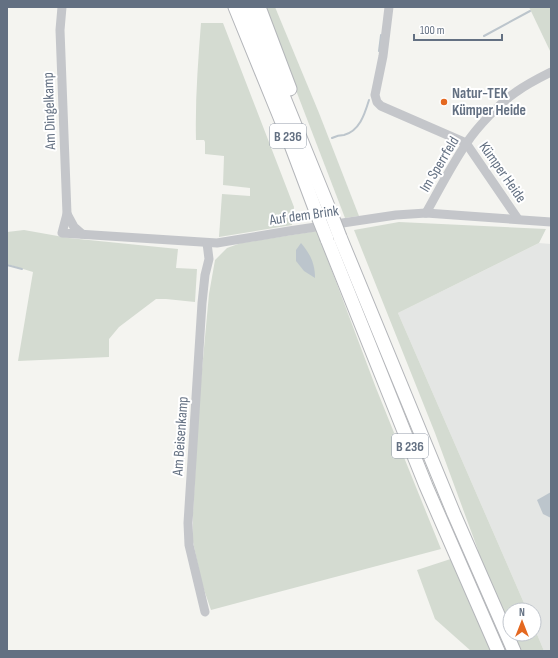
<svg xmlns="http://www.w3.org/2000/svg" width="558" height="658" font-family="'Sofia Sans Condensed',sans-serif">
<rect width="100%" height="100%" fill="#f4f4f0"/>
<path fill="#e4e6e4" d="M539 243 551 244V651H544L534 627V610H527L398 313Z"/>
<g fill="#d4dbd1">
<path d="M264 7H275L319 113 359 216 345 218Z"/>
<path d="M529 7H551V53Z"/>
<path d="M201 23H223L294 207 292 225 219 237 222 194 250 196V188L223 185 224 156 205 154V142L204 140H196C195 101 198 62 201 23Z"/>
<path d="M399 222 546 229 539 243 398 313 527 610H510V634H534V627L544 651H471L435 619 417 570 478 550 435 433 354 230Z"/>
<path d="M24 230 69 238 178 249 176 268 197 269 195 302 166 299H156L119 327 109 339V357L18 361 33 272 7 264V232Z"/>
<path d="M317 231 376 388 441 549 211 610 202 584 193 542V513L199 402 209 294 215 260 227 248 241 243Z"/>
</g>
<g fill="#bcc5cc">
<path d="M301 243C310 254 315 263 315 278L304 271 296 261V250Z"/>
<path d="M551 492V518L543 514 537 500Z"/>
</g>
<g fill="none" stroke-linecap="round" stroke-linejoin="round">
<g stroke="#bcc5cc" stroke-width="2">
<path d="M484 36 530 11"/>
<path d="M379 51 381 35"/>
<path d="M332 138C336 136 339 135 344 135 360 131 365 113 369 100"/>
<path d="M7 265 22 269"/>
</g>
<g stroke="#b4b6ba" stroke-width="15">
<g id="highway">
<path d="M235 7 288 137 317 214"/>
<path d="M247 7 330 211"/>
<path d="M259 7 290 89"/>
<path d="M340 237 454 514 514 651"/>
<path d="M327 239 426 486 498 651"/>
</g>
</g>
<g stroke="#c4c6ca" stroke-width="9">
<path d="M62 7 60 30 67 214 62 233 217 243 289 231 396 215 426 213 551 222"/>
<path d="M389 7 383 56 375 95 377 102 381 106 466 143 518 219"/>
<path d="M426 213C439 190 451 166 466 144 477 127 500 103 516 92 527 84 539 78 551 72"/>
<path d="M67 214 74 227 82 234"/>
<path d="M205 612 189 545 188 523 202 303 205 275 209 259 207 243"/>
</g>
<use href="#highway" stroke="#fff" stroke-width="13"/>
<g stroke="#b4b6ba" stroke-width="15" stroke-linecap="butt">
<g id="highway-bridge">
<path d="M330 211 340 237"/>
<path d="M317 214 327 239"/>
</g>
</g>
<use href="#highway-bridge" stroke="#fff" stroke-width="13"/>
</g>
<circle fill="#e46820" stroke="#fff" stroke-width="1.5" cx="444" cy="102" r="4"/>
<g text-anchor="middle" stroke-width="4" stroke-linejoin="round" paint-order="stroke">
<g fill="#fff" stroke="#929ba8" stroke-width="1">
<rect x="270" y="124" width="36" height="24" rx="3"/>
<rect x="392" y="434" width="36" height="24" rx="3"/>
</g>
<g font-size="14" font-weight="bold" fill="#637082">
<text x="288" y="141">B 236</text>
<text x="410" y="451">B 236</text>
</g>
<g font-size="15" font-weight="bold" fill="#637082" stroke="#fff" text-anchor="start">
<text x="452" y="98">Natur-TEK<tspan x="452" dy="17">Kümper Heide</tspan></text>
</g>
<g font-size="15" fill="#637082" stroke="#fff">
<text transform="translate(49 111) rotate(-92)" y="5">Am Dingelkamp</text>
<text transform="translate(439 164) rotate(-59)" y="5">Im Sperrfeld</text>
<text transform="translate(503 172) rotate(55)" y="5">Kümper Heide</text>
<text transform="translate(304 215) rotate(-8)" y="5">Auf dem Brink</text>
<text transform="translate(180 436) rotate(-86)" y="5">Am Beisenkamp</text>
</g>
</g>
<rect width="558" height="658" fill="none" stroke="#637082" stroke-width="16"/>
<g transform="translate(522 622)"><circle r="19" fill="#ffffff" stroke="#c1c6cd"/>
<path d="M0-3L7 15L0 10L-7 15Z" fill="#e46820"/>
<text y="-6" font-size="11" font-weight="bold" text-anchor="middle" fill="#637082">N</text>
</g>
<path d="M414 34v6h88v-6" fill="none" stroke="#637082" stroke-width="2"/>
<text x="420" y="34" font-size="12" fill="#637082" stroke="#ffffff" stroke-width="3" paint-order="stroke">100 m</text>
</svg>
